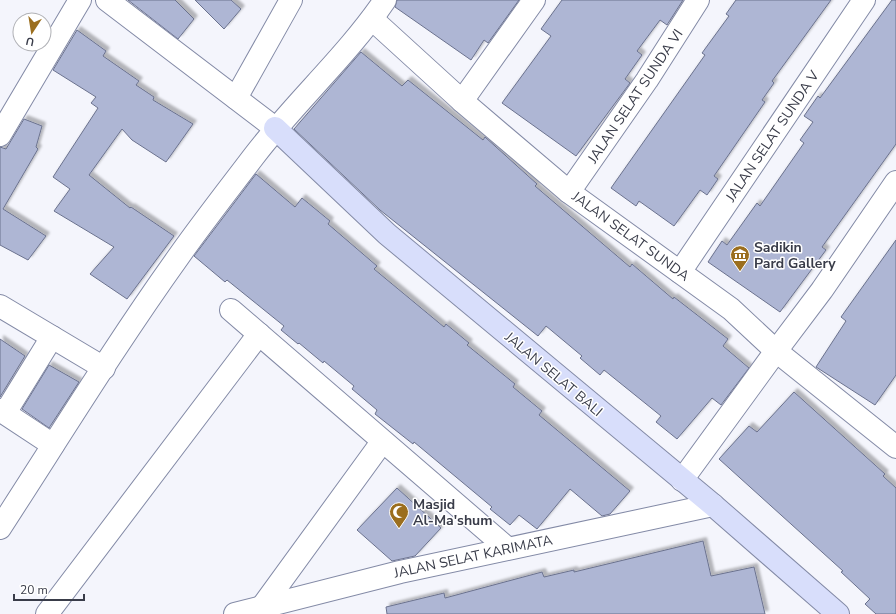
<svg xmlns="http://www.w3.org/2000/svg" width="896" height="614" font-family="'Nunito Sans',sans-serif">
<defs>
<filter id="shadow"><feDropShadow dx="3.5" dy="-3.5" stdDeviation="1" flood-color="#0004"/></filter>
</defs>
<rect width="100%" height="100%" fill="#f4f5fc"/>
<g fill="#aeb6d4" stroke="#6b728e" filter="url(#shadow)">
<path d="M128 0H175L194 19 178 39Z"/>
<path d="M195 0H231L241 9 224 29Z"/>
<path d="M397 0H519L488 43 484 40 471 60 395 7Z"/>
<path d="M562 0H683L667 25 660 20 637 51 642 55 625 79 630 83 576 156 502 103 551 36 541 29Z"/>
<path d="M736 0H831L772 81 774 83 762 100 765 102 714 176 718 179 707 195 700 190 674 226 639 201 636 206 611 188 705 55 702 53 729 16 726 14Z"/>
<path d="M892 0H896V144L822 247 826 250 780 312 708 262 722 241 727 245 757 203 760 206 804 143 800 140 813 122 804 116 818 96 820 98Z"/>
<path d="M77 30 106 51 103 56 139 81 136 85 154 97 153 100 193 124 166 162 132 140 122 129 89 175 130 208 131 207 174 236 127 299 90 274 114 247 54 211 70 189 53 177 98 108 91 103 96 97 53 70Z"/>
<path d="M361 52 402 86 408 80 483 140 485 137 537 184 535 186 630 267 632 264 673 299 674 297 728 339 723 346 749 368 721 405 712 398 677 439 656 422 661 416 604 370 600 375 580 358 582 356 546 326 538 336 380 210 294 129Z"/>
<path d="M24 119 42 126 36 147 38 149 3 209 46 236 28 260 0 245V147L6 149Z"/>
<path d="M256 174 295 207 302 198 330 221 328 224 377 266 374 269 444 327 446 324 469 343 467 345 515 384 513 387 542 411 539 415 630 491 610 514 602 516 570 489 537 529 519 515 510 525 490 509 492 507 414 442 413 444 375 414 377 410 352 389 354 386 324 361 323 363 299 343 298 344 281 330 284 326 227 280 225 282 194 256Z"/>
<path d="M896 240V375L875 405 816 367 846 321 841 317Z"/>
<path d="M0 339 25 356 0 397Z"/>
<path d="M49 365 79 382 49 428 22 409Z"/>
<path d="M794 392 885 474 883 476 896 488V614H876L865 604 870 599 841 572 843 571 719 459 749 426 757 432Z"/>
<path d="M397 488 441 528 415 556 392 561 357 530Z"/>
<path d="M703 541 711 576 754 567 765 614H387L386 607 444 593 445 598 542 572 544 577 574 570V572Z"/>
</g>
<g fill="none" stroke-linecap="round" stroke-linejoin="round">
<g stroke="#838aa6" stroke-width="24">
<g id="street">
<path d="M107 0 275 128"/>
<path d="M372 19 462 101 569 192 731 309 776 351 896 447"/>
<path d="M236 98 291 0"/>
<path d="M462 101 534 0"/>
<path d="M0 135 80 0"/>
<path d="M569 192 647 80 698 0"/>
<path d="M680 272 864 0"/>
<path d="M0 306 104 368"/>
<path d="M231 310 507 548"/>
<path d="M0 410 53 445"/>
<path d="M5 413 52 337"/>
<path d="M682 480 776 351 822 290 896 182"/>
<path d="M0 528C59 437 116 344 179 256 203 222 229 189 254 156 295 102 347 56 385 0"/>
<path d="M262 607 382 442"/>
<path d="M47 614 259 334"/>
<path d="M235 614 400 572 713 505"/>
</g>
</g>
<g stroke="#838aa6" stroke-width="24">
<path id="secondary" d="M275 128 387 234 713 505 838 614"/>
</g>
<use href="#street" stroke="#fff" stroke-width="22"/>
<use href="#secondary" stroke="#d8defb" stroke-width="22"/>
</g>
<defs>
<g id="museum-pin" transform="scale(1)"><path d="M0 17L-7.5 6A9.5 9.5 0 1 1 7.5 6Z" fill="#9b6e1e" stroke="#fff"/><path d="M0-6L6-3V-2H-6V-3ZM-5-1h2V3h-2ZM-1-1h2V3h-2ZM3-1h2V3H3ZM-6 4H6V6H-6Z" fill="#fff"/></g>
<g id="mosque-pin" transform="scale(1)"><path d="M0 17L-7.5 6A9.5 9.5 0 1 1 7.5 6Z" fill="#9b6e1e" stroke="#fff"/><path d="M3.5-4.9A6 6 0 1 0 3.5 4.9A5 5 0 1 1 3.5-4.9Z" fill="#fff"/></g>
</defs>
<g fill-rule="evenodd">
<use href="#museum-pin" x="740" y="255"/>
<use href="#mosque-pin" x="399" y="512"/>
</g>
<g text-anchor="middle" stroke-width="3" stroke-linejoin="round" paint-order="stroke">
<g font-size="14" fill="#393c49" stroke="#fff">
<text transform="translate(635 96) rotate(-56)" y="5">JALAN SELAT SUNDA VI</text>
<text transform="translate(772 136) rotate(-56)" y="5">JALAN SELAT SUNDA V</text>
<text transform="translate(631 236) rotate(36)" y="5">JALAN SELAT SUNDA</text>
<text transform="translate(554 374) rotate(40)" y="5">JALAN SELAT BALI</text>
<text transform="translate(473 556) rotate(-12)" y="5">JALAN SELAT KARIMATA</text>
</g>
<g font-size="14" font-weight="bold" fill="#393c49" stroke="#fff" text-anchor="start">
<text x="754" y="252">Sadikin<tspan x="754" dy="16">Pard Gallery</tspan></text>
<text x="413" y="509">Masjid<tspan x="413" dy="16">Al-Ma'shum</tspan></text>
</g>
</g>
<g transform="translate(32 32) rotate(192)"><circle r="19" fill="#ffffff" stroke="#b0b1b6"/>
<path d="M0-3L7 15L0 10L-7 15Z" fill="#9b6e1e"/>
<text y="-6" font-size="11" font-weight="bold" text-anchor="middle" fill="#393c49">U</text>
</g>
<path d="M14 594v6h70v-6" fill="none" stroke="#393c49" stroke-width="2"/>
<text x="20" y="594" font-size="12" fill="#393c49" stroke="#ffffff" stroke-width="3" paint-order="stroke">20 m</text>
</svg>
